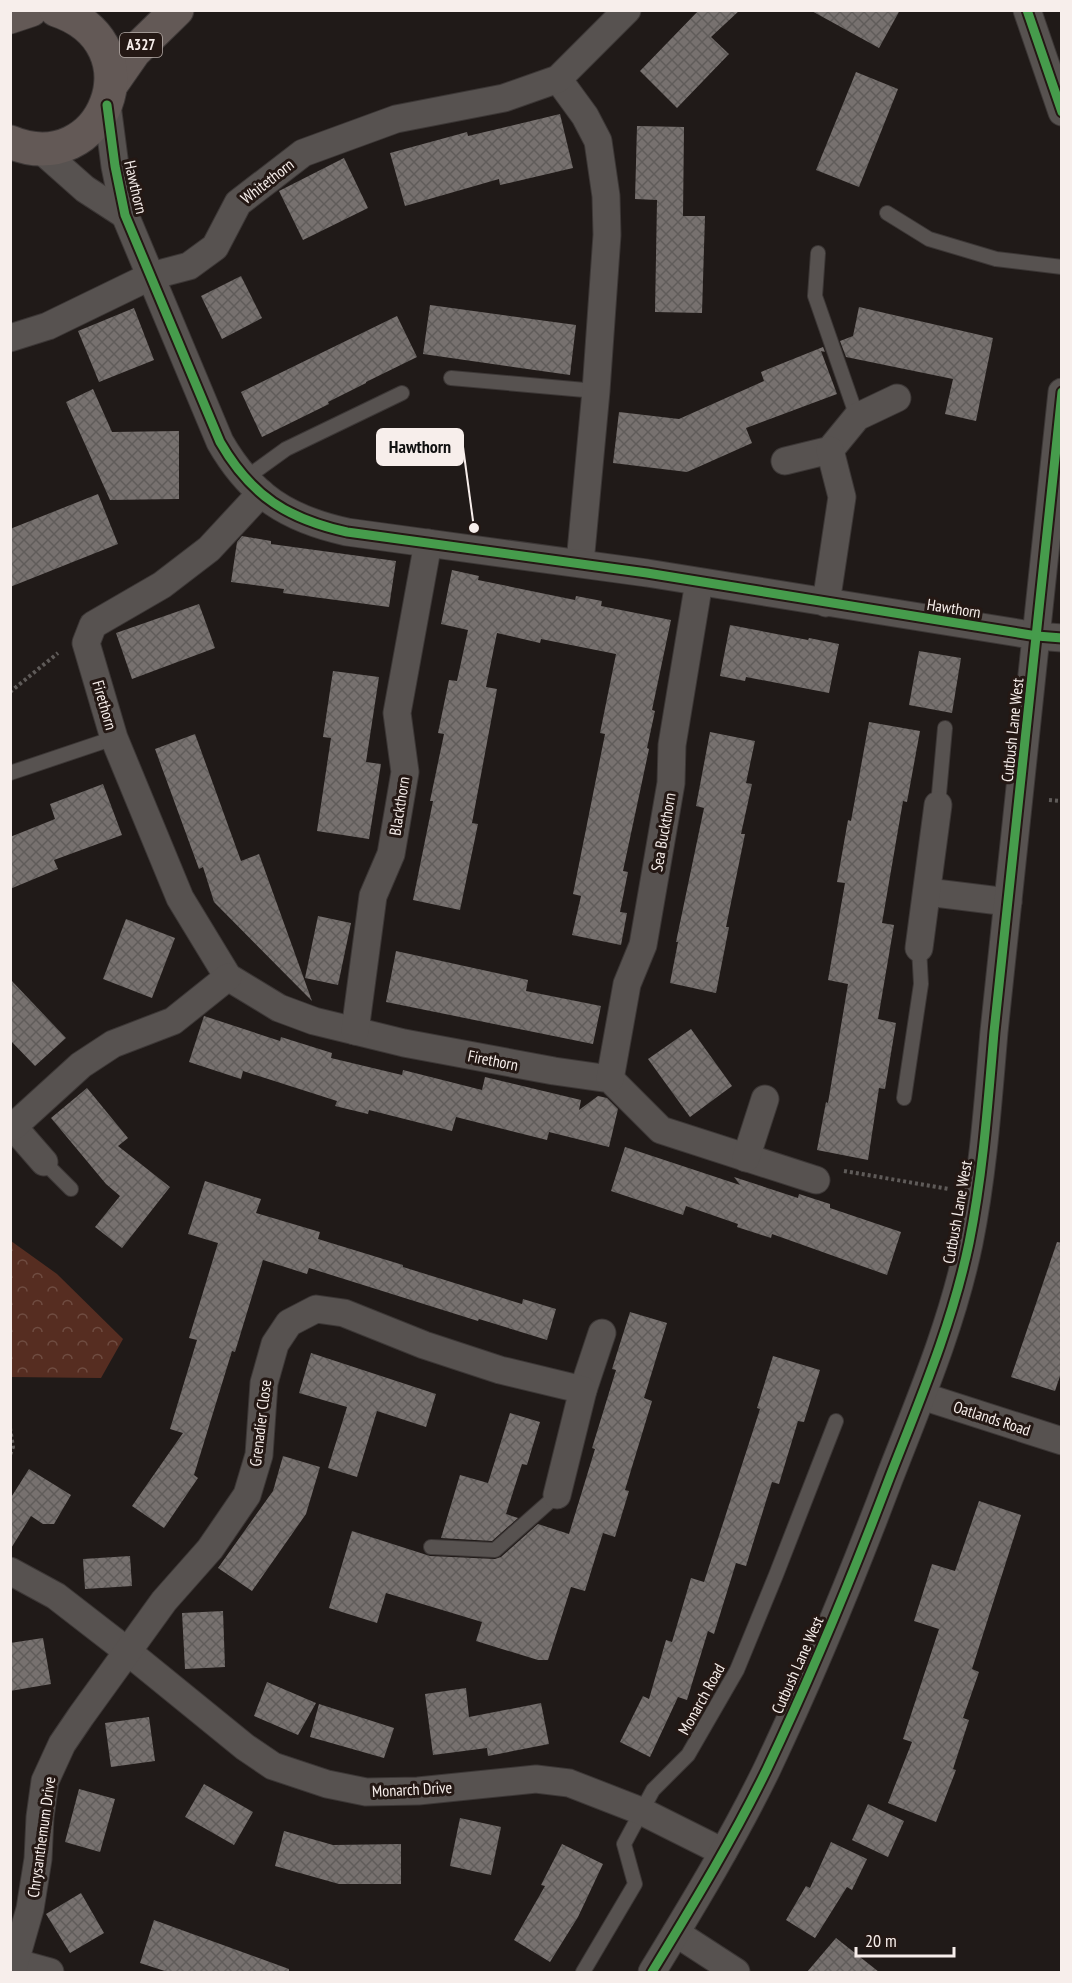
<svg xmlns="http://www.w3.org/2000/svg" width="1072" height="1983" font-family="'PT Sans Narrow',sans-serif">
<defs>
<pattern id="forest-crowns" width="20" height="18" patternUnits="userSpaceOnUse" patternTransform="scale(1.5)"><rect width="20" height="18" fill="#562d21"/><path d="M2 6a3 3 0 1 1 6 0M12 15a3 3 0 1 1 6 0" fill="none" stroke="#6f4c41"/></pattern>
<pattern id="building-cross-hatch" width="8" height="8" patternUnits="userSpaceOnUse" patternTransform="scale(1.5)"><rect width="8" height="8" fill="#77716f"/><path d="M0 0l8 8M0 8l8-8" fill="none" stroke="#605c5a"/></pattern>
</defs>
<rect width="100%" height="100%" fill="#201a18"/>
<path fill="url(#forest-crowns)" d="M11 1241 57 1274 123 1339 101 1378 11 1377Z"/>
<g fill="url(#building-cross-hatch)">
<path d="M699 10H740L711 37 729 54 677 108 640 71Z"/>
<path d="M810 10H900L879 48Z"/>
<path d="M856 72 898 89 859 187 816 170Z"/>
<path d="M560 114 573 168 500 185 499 179 405 206 390 153 467 132 468 136Z"/>
<path d="M637 126 684 127 683 216H705L702 313 655 312 657 200 635 199Z"/>
<path d="M344 158 368 208 303 240 279 191Z"/>
<path d="M241 276 262 318 222 339 201 296Z"/>
<path d="M430 305 576 325 570 375 423 354Z"/>
<path d="M859 307 993 338 976 421 945 414 953 379 846 357 840 341 853 336Z"/>
<path d="M134 308 154 360 99 382 78 331Z"/>
<path d="M397 316 417 357 366 382V383L328 402 329 404 262 437 241 392Z"/>
<path d="M823 347 825 352 821 351 837 394 746 428 752 443 687 472 613 463 619 412 679 419 764 381 761 372Z"/>
<path d="M93 389 112 432 179 431V499L110 500 66 402Z"/>
<path d="M98 494 118 544 10 587V529Z"/>
<path d="M242 536 271 541V544L396 561 389 607 283 593 284 589 231 582 237 542Z"/>
<path d="M452 570 479 576 478 580 575 600 576 596 602 601 601 606 671 620 652 710 655 711 647 748 649 749 623 871 628 872 620 912 627 913 621 945 572 935 581 896 573 894 605 734 600 733 616 654 541 639 540 643 497 633 486 687 497 689 472 823 478 824 460 910 413 900 433 801H430L444 734 438 733 449 680 457 681 468 630 441 624Z"/>
<path d="M199 604 215 648 132 679 116 633Z"/>
<path d="M730 625 808 640 809 638 839 644 829 693 746 677 745 681 720 676Z"/>
<path d="M919 651 961 658 952 713 909 705Z"/>
<path d="M333 671 379 677 366 762 381 764 369 839 317 831 331 738 323 737Z"/>
<path d="M869 722 920 731 907 802 903 801 882 923 894 925 878 1019 896 1023 885 1089 879 1088 868 1160 817 1150 826 1102 828 1103 848 984 828 980 845 883 837 882 848 820 851 821Z"/>
<path d="M710 732 755 741 746 783 752 784 741 834H745L726 927H729L716 993 670 983 678 942H676L704 808 696 806Z"/>
<path d="M195 734 241 861 259 854 312 1001 214 902 203 867 199 869 155 749Z"/>
<path d="M103 784 122 835 54 860 58 869 10 889V837L55 819 50 804Z"/>
<path d="M318 916 351 923 338 985 305 978Z"/>
<path d="M126 919 175 938 152 998 103 979Z"/>
<path d="M396 951 528 980 526 991 601 1006 593 1044 386 1002Z"/>
<path d="M10 979 66 1038 35 1066 10 1040Z"/>
<path d="M204 1016 280 1041 281 1037 332 1053 331 1058 402 1075 403 1070 482 1090 485 1077 581 1100 579 1110 598 1096 607 1098 618 1109 609 1147 549 1132 547 1140 456 1117 452 1131 369 1110 368 1114 335 1106 337 1101 243 1071 241 1079 189 1062Z"/>
<path d="M691 1029 732 1086 690 1117 648 1059Z"/>
<path d="M87 1088 128 1138 118 1146 170 1187 122 1248 95 1227 120 1196 106 1184 51 1118Z"/>
<path d="M625 1147 740 1185 734 1177 798 1198 799 1194 830 1204V1208L901 1232 887 1275 772 1234 771 1238 737 1227 738 1224 686 1206 683 1215 611 1191Z"/>
<path d="M205 1181 261 1199 256 1213 320 1232 318 1239 403 1265V1267L522 1304 523 1299 556 1309 547 1340 479 1319 478 1321 309 1268 307 1274 263 1260 235 1352 232 1351 194 1475 198 1478 164 1528 132 1506 183 1433 170 1429 197 1340 189 1338 218 1243 188 1234Z"/>
<path d="M1057 1242 1062 1243V1370L1055 1391 1011 1377Z"/>
<path d="M630 1312 667 1323 644 1398 652 1401 625 1490 629 1491 615 1537 603 1533 585 1591 571 1587 548 1660H538L476 1641 482 1622 386 1593 377 1623 329 1608 352 1531 430 1556 495 1559 501 1557 538 1524 569 1534 595 1449 592 1448 616 1370 612 1369Z"/>
<path d="M311 1353 436 1394 426 1427 377 1411 357 1477 328 1468 347 1407 299 1393Z"/>
<path d="M773 1356 820 1370 804 1422 798 1421 779 1484 772 1482 746 1566 736 1563 714 1634 708 1631 687 1700 678 1697 650 1757 620 1742 643 1696 649 1699 666 1640 672 1642 691 1578 704 1582 760 1409 757 1408Z"/>
<path d="M510 1413 540 1422 527 1465 522 1464 506 1514 518 1518 492 1541 441 1538 460 1475 488 1483Z"/>
<path d="M283 1456 320 1467 306 1514 252 1591 218 1568 273 1491Z"/>
<path d="M29 1469 71 1495 54 1524H43L31 1516 10 1550V1499Z"/>
<path d="M979 1501 1021 1515 972 1669 979 1672 963 1718 969 1720 953 1769 956 1770 936 1822 888 1803 912 1742 903 1739 939 1629 914 1621 932 1564 955 1571Z"/>
<path d="M130 1556 132 1586 85 1589 83 1559Z"/>
<path d="M223 1611 225 1667 185 1669 182 1613Z"/>
<path d="M43 1638 51 1684 10 1691V1643Z"/>
<path d="M267 1682 316 1703 298 1735 254 1716Z"/>
<path d="M466 1688 469 1717 541 1703 549 1744 488 1756 487 1748 433 1755 425 1694Z"/>
<path d="M319 1704 394 1728 384 1758 310 1737Z"/>
<path d="M149 1717 155 1761 111 1767 105 1723Z"/>
<path d="M204 1784 253 1812 234 1845 185 1817Z"/>
<path d="M79 1789 115 1799 100 1852 65 1842Z"/>
<path d="M868 1804 904 1821 888 1857 852 1840Z"/>
<path d="M460 1818 501 1827 491 1875 450 1866Z"/>
<path d="M284 1831 333 1845 401 1844V1884H339L275 1866Z"/>
<path d="M831 1842 867 1859 852 1890 847 1887 815 1938 786 1920 806 1886 810 1888Z"/>
<path d="M562 1844 603 1864 578 1917 550 1962 514 1940 545 1886 541 1885Z"/>
<path d="M81 1893 104 1933 70 1953 46 1914Z"/>
<path d="M154 1920 289 1969V1972H168L140 1963Z"/>
<path d="M836 1938 879 1972H807Z"/>
</g>
<g fill="none" stroke-linecap="round" stroke-linejoin="round">
<g stroke="#3c3736" stroke-width="16">
<g id="service">
<path d="M887 213 929 239 996 259 1062 267"/>
<path d="M818 253 815 296 857 417"/>
<path d="M451 378 596 391"/>
<path d="M246 478 286 449 402 393"/>
<path d="M10 773 114 738"/>
<path d="M938 805 945 728"/>
<path d="M904 1098 921 984 919 948"/>
<path d="M44 1162 71 1189"/>
<path d="M431 1547 495 1550 557 1495"/>
<path d="M583 1972 635 1884 624 1844 653 1790 688 1755 737 1670 776 1575 836 1421"/>
</g>
</g>
<g stroke="#3c3736" stroke-width="29">
<g id="minor">
<path d="M1027 10 1062 112"/>
<path d="M558 79 585 116 598 141 606 196 607 235 596 391 580 563"/>
<path d="M107 105 115 166 125 215 220 442C251 496 288 519 347 532L647 573 1037 636 1062 638"/>
<path d="M41 150 85 189 125 215"/>
<path d="M10 338 48 326 151 276 189 266 215 247 238 203 303 153 396 119 504 98 558 79 627 10"/>
<path d="M785 461 830 450 857 417 897 398"/>
<path d="M261 493 209 549 162 585 93 625 86 643 114 738 180 898 228 977 279 1008 314 1021 404 1043 554 1071 610 1079 661 1130 816 1180"/>
<path d="M826 603 842 497 830 450"/>
<path d="M927 892 1008 902"/>
<path d="M919 948 938 805"/>
<path d="M355 1031 373 896 391 854 405 772 397 713 428 543"/>
<path d="M610 1079 627 984 643 945 671 783 672 745 699 582"/>
<path d="M10 1123 44 1162"/>
<path d="M14 1126 81 1065 113 1044 173 1021 228 977"/>
<path d="M746 1158 765 1099"/>
<path d="M583 1390 602 1333"/>
<path d="M922 1396 1062 1441"/>
<path d="M10 1571 56 1596 127 1651 245 1747 273 1766 327 1784 366 1792 418 1791 536 1779 569 1783 641 1811 723 1852"/>
<path d="M676 1933 736 1972"/>
<path d="M10 1961 50 1972"/>
<path d="M12 1972 30 1909 38 1859 40 1817 45 1781 62 1744 81 1716 164 1601 210 1549 247 1495 259 1455 264 1383 275 1344 289 1323 316 1309 344 1313 424 1345 500 1370 583 1390 557 1495"/>
<path d="M652 1972C692 1906 733 1839 767 1769 812 1674 852 1577 889 1479 919 1402 952 1325 969 1243 983 1174 988 1102 994 1032L1062 392"/>
</g>
</g>
<g stroke="#3c3736" stroke-width="35">
<g id="primary">
<path d="M10 17 31 10"/>
<path d="M111 85 134 52 177 10"/>
<path d="M10 142C103 181 158 44 56 10"/>
</g>
</g>
<g stroke="#5f5b59" stroke-width="4" stroke-dasharray="3 3" stroke-linecap="butt">
<path d="M10 692 58 653"/>
<path d="M1049 800 1062 801"/>
<path d="M844 1171 949 1189"/>
<path d="M10 1428 13 1447 10 1455"/>
</g>
<use href="#service" stroke="#575250" stroke-width="14"/>
<use href="#minor" stroke="#575250" stroke-width="27"/>
<use href="#primary" stroke="#635956" stroke-width="33"/>
<g stroke="#241814" stroke-width="13">
<g id="cycleway">
<path d="M1027 10 1062 112"/>
<path d="M107 105 115 166 125 215 220 442C251 496 288 519 347 532L647 573 1037 636 1062 638"/>
<path d="M652 1972C692 1906 733 1839 767 1769 812 1674 852 1577 889 1479 919 1402 952 1325 969 1243 983 1174 988 1102 994 1032L1062 392"/>
</g>
</g>
<use href="#cycleway" stroke="#469c4c" stroke-width="9"/>
</g>
<g text-anchor="middle" stroke-width="6" stroke-linejoin="round" paint-order="stroke">
<rect fill="#241814" stroke="#b8aeaa" stroke-width="1.5" x="120" y="33" width="42" height="24" rx="4.5"/>
<g font-size="15" font-weight="bold" fill="#f7eeeb">
<text x="141" y="50">A327</text>
</g>
<g font-size="16" fill="#f7eeeb" stroke="#241814">
<text transform="translate(267 181) rotate(-38)" y="6">Whitethorn</text>
<text transform="translate(136 187) rotate(77)" y="6">Hawthorn</text>
<text transform="translate(954 608) rotate(9)" y="6">Hawthorn</text>
<text transform="translate(105 705) rotate(74)" y="6">Firethorn</text>
<text transform="translate(1012 730) rotate(-84)" y="6">Cutbush Lane West</text>
<text transform="translate(399 806) rotate(-81)" y="6">Blackthorn</text>
<text transform="translate(663 832) rotate(-80)" y="6">Sea Buckthorn</text>
<text transform="translate(493 1060) rotate(11)" y="6">Firethorn</text>
<text transform="translate(957 1212) rotate(-80)" y="6">Cutbush Lane West</text>
<text transform="translate(992 1418) rotate(18)" y="6">Oatlands Road</text>
<text transform="translate(260 1423) rotate(-83)" y="6">Grenadier Close</text>
<text transform="translate(797 1665) rotate(-66)" y="6">Cutbush Lane West</text>
<text transform="translate(701 1699) rotate(-61)" y="6">Monarch Road</text>
<text transform="translate(412 1789) rotate(-3)" y="6">Monarch Drive</text>
<text transform="translate(41 1837) rotate(-82)" y="6">Chrysanthemum Drive</text>
</g>
</g>
<path fill="none" stroke="#f7eeeb" stroke-width="2" d="M474 528L463 447"/>
<circle fill="#f7eeeb" stroke="#241814" stroke-width="2" cx="474" cy="528" r="6"/>
<rect fill="#f7eeeb" stroke="#f7eeeb" stroke-width="2" x="377" y="429" width="86" height="36" rx="6"/>
<g font-size="18" text-anchor="middle" font-weight="bold" fill="#111">
<text x="420" y="453">Hawthorn</text>
</g>
<rect width="1072" height="1983" fill="none" stroke="#f7eeeb" stroke-width="24"/>
<path d="M856 1947v9h98v-9" fill="none" stroke="#f7eeeb" stroke-width="3"/>
<text x="865" y="1947" font-size="18" fill="#f7eeeb" stroke="#241814" stroke-width="4.5" paint-order="stroke">20 m</text>
</svg>
